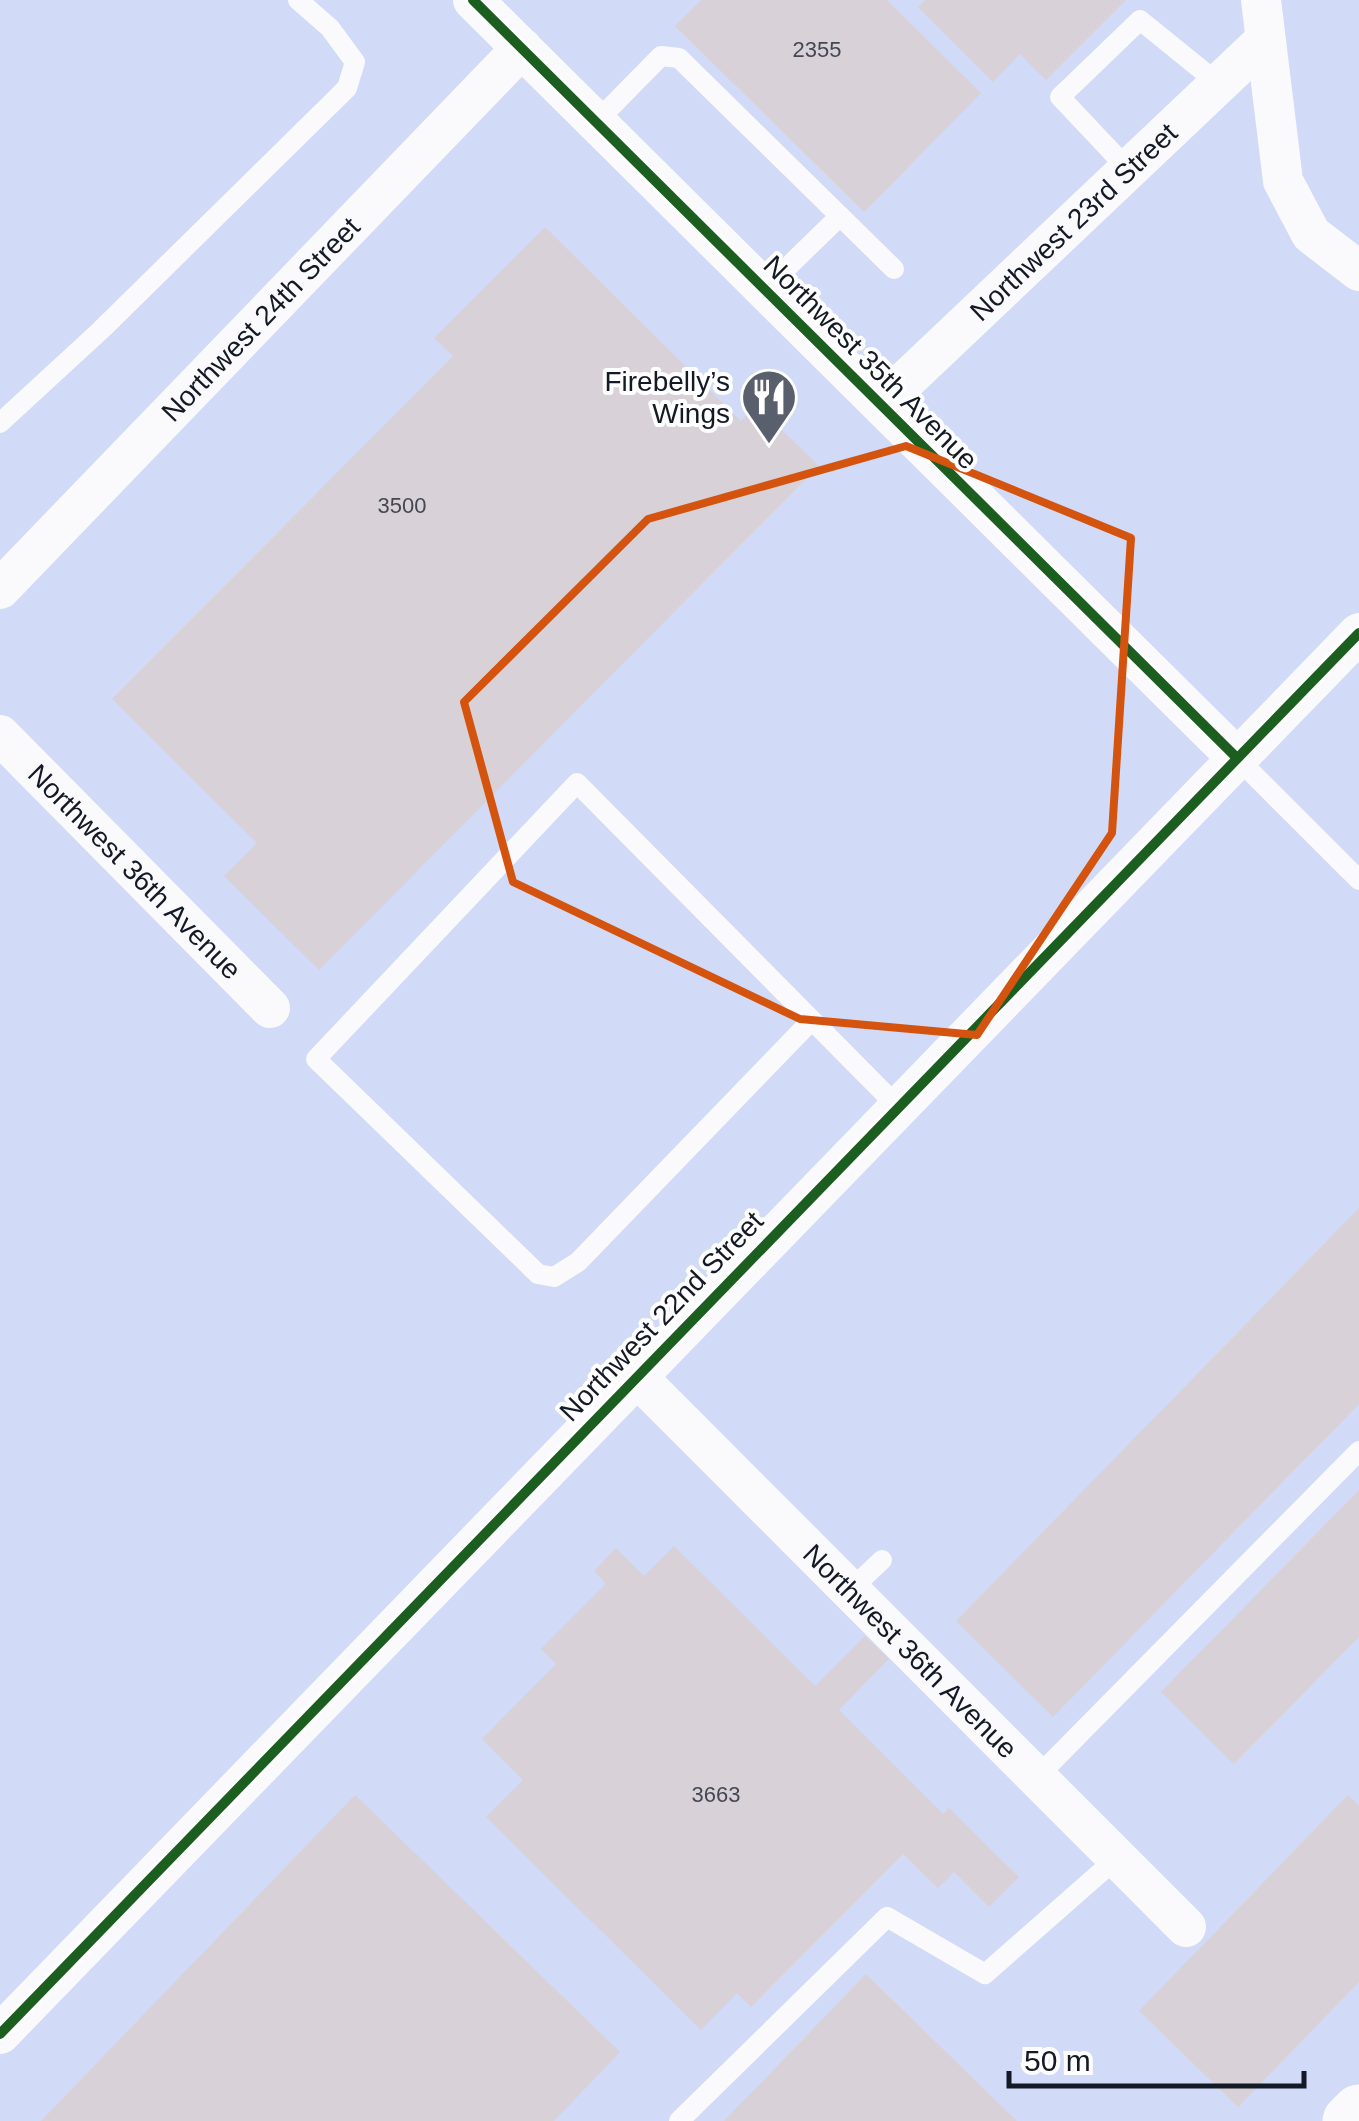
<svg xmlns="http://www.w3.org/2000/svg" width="1359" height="2121" font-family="Arial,sans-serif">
<rect width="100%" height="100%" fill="#dbe1f2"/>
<rect fill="#d1daf6" x="0" y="0" width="1359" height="2121"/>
<g fill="#d8d2d8">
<path d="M701 0H887L981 93 864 212 675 26Z"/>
<path d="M925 0H1126L1046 80 1020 54 993 82 918 7Z"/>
<path d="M545 227 741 421 756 405 819 466 319 970 224 876 257 843 112 699 453 356 434 338Z"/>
<path d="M1359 1208V1404L1053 1717 956 1621Z"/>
<path d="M1359 1490V1637L1234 1764 1161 1692Z"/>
<path d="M674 1546 815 1686 865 1636 889 1659 839 1710 943 1814 949 1808 1019 1877 989 1907 954 1872 938 1888 903 1854 751 2007 737 1993 701 2030 486 1817 523 1780 482 1739 556 1664 541 1649 606 1584 594 1571 616 1548 644 1576Z"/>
<path d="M355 1795 620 2052 554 2121H41Z"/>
<path d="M1348 1795 1359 1806V1982L1238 2107 1139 2011Z"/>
<path d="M866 1974 1017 2121H724Z"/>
</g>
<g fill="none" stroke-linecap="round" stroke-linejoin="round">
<g stroke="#fafafd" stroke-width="20">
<path d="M596 122 661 56 679 58 894 269"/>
<path d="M1128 169 1060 97 1140 20 1219 84"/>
<path d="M765 289 840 216"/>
<path d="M0 423 101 330 347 88 355 62 330 28 298 0"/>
<path d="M1236 757 1359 880"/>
<path d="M810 1022 578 1262 554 1277 538 1274 316 1059 577 783 897 1106"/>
<path d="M849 1591 882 1560"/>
<path d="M1037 1777 1359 1451"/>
<path d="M679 2121 887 1917 985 1974 1117 1858"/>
</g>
<g stroke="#fafafd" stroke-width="40">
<path d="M473 0 1236 757"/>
<path d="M1261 0 1283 181 1311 234 1359 271"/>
<path id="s1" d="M881 404 1264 41"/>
<path id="s2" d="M0 589 522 48"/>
<path id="s3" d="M0 735 270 1008"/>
<path id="s4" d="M635 1375 1186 1927"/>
<path d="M0 2034 1359 633"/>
</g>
<path stroke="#fafafd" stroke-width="55" d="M1350 2121 1359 2112"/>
<g stroke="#fefefe" stroke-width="16">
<g id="cycleway">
<path d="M473 0 1236 757"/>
<path d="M0 2034 1359 633"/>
</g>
</g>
<use href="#cycleway" stroke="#1b5e20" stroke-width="10"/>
</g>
<path fill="none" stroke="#d3530f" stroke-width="8" stroke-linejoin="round" d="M906 446 1131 538 1112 833 977 1035 800 1019 513 882 464 702 648 519Z"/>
<defs>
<g id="restaurant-pin" transform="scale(2.875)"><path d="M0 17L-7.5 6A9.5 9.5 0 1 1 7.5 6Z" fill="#5a5f6d" stroke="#fefefe"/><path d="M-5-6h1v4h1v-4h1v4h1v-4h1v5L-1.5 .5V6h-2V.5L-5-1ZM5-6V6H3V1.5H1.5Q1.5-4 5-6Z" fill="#fff"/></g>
</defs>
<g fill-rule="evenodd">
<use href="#restaurant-pin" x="769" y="397"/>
</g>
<g text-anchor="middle" stroke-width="8" stroke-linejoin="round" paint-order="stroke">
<g font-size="22" fill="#454752">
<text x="817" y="57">2355</text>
<text x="402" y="513">3500</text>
<text x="716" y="1802">3663</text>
</g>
<g font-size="28" fill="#141926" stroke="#fefefe">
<text dy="10" stroke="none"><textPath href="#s1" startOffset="265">Northwest 23rd Street</textPath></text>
<text dy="10" stroke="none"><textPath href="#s2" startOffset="375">Northwest 24th Street</textPath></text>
<text transform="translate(871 362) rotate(45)" y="10">Northwest 35th Avenue</text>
<text dy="10" stroke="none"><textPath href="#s3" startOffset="192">Northwest 36th Avenue</textPath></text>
<text transform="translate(661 1316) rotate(-46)" y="10">Northwest 22nd Street</text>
<text dy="10" stroke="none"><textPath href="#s4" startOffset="390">Northwest 36th Avenue</textPath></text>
</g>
<g font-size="28" fill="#141926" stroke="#fefefe" text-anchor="end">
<text x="730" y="391">Firebelly’s<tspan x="730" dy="32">Wings</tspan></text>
</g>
</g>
<path d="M1009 2071v15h295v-15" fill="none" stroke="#141926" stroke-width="5"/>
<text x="1024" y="2071" font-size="30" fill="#141926" stroke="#fefefe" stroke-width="8" paint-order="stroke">50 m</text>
</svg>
